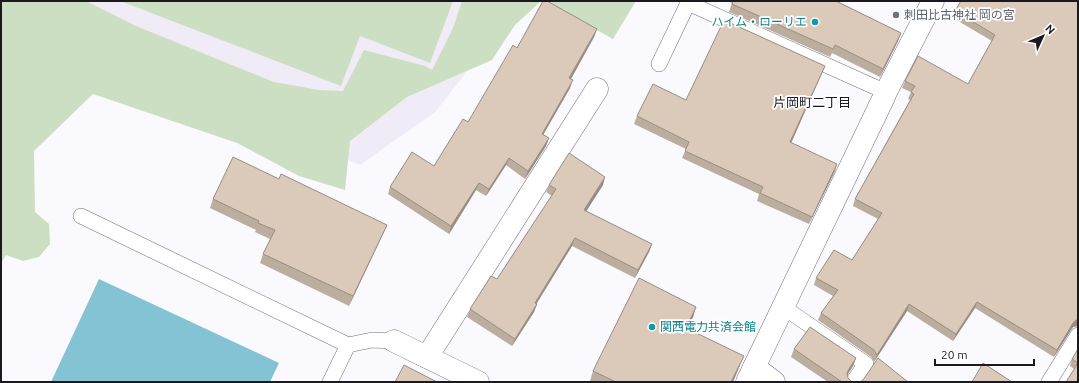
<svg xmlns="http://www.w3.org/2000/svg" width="1079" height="383" font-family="Ubuntu,'Noto Sans JP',sans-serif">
<rect width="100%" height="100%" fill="#faf9fd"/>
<path fill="#f0ecf7" d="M35 1H523L435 112 360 165 30 23Z"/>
<g fill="#cddfc3">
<path d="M1 1H86L136 26 274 82 319 90 343 91 364 50 425 66 432 70 453 28 462 1H541L515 25 492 60 407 97 350 141 345 190 299 176 237 143 93 94 34 151 35 212 49 224 50 244 39 257 23 261 6 255 1 263Z"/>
<path d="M120 1H453L430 63 360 36 341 86Z"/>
<path d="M544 1H636L613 39Z"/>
</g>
<path fill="#84c3d4" d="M99 279 279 363 270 382H51Z"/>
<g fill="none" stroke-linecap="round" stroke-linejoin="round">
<g stroke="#756f81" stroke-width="16">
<g id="service">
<path d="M688 3 886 92"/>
<path d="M659 64 689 1"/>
<path d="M81 216 348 345"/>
<path d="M783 307 866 364 853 382"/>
<path d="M330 382 348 345 372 340 394 341"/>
<path d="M1049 382 1078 335"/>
</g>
</g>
<g stroke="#756f81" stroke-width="23">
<g id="minor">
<path d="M394 341 478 382"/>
<path d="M427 357 597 89"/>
<path d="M754 367 774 382"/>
<path d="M747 382 883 99 886 92 933 1"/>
</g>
</g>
<use href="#service" stroke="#fff" stroke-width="15"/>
<use href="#minor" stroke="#fff" stroke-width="22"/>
</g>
<g fill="#bcae9f">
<path d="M730 1H836L901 33 898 41 880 77 832 53 830 57 729 12 732 3 730 2Z"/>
<path d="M1078 1V326L1073 327 1071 330 1054 357 975 308 953 341 907 311 874 362 871 357 818 320 821 313 833 296 814 285 816 278 852 260 878 219 853 206 855 199 910 100 908 99 911 92 902 88 905 81 968 84 992 41 953 18 955 11Z"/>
<path d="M597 29 594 37 571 79 570 88 543 135 549 138 546 146 525 179 506 165 486 196 476 190 449 234 388 194 390 187 434 166 468 122Z"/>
<path d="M822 73 791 143 835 171 809 224 757 201 759 194 682 158 686 149 634 124 637 116 686 100Z"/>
<path d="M279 179 387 225 383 234 349 306 260 263 263 254 270 239 255 232 256 230 210 208 213 199Z"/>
<path d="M549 185H603L586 211 652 244 649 252 635 278 572 246 536 304H537L534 312 512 346 467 317 470 309 497 279 552 196 546 192Z"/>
<path d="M696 307 693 317 687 328 740 365 733 382H592L590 381 593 371Z"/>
<path d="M794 349 856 358 853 366 847 375 848 378 852 382H828L791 357Z"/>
<path d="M1078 349V382L1074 369 1070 366 1072 359Z"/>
</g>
<g fill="#998d82">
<path d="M597 29 594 37 567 86 569 78Z"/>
<path d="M901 33 898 41 880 77 883 69Z"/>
<path d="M825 66 822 73 788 150 790 142Z"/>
<path d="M573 80 570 88 539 142 542 134Z"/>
<path d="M549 138 546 146 525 179 528 171Z"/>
<path d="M509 158 506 165 486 196 489 189Z"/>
<path d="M837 164 835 171 809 224 812 217Z"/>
<path d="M605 177 603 185 582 218 584 210Z"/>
<path d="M479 183 476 190 449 234 451 226Z"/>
<path d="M387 225 383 234 349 306 353 296Z"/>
<path d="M575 238 572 246 532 311 535 303Z"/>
<path d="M652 244 649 252 635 278 638 270Z"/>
<path d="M977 302 975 308 953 341 956 334Z"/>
<path d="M537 304 534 312 512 346 515 339Z"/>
<path d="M909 304 907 311 874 362 877 355Z"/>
<path d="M696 307 693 317 682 337 686 328Z"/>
<path d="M1076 320H1078V326L1073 327 1071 330 1054 357 1057 350 1073 323Z"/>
<path d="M744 356 740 365 733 382H731Z"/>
<path d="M856 358 853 366 846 377 849 369Z"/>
</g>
<g fill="#dbcab9" stroke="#998d82">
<path d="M543 1H547L597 29 569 78 573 80 542 134 549 138 528 171 509 158 489 189 479 183 451 226 390 187 412 152 434 166 463 119 468 122 513 45 517 48Z"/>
<path d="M733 1H836L901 33 883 69 835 45 833 49 732 4Z"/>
<path d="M961 1H1078V320H1076L1073 323 1057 350 977 302 956 334 909 304 877 355 874 350 821 313 838 290 816 278 834 250 852 260 882 213 855 199 914 94 911 92 915 86 905 81 918 56 968 84 995 35 955 11Z"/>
<path d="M724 20 825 66 790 142 837 164 812 217 760 193 763 187 685 151 689 142 637 116 653 84 686 100Z"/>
<path d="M569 153 605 177 584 210 652 244 638 270 575 238 535 303 537 304 515 339 470 309 491 276 497 279 556 189 549 185Z"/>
<path d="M233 157 279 179 281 174 387 225 353 296 263 254 275 230 258 223 259 221 213 199Z"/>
<path d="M639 278 696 307 686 328 744 356 731 382H616L593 371Z"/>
<path d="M810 327 856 358 849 369 847 373 848 378 852 382H842L794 349Z"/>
<path d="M1078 349V363L1072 359Z"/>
<path d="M878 358 908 382H860L863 380 876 361Z"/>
<path d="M983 363 1012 382H972Z"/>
<path d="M1078 363V382H1066Z"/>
<path d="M404 365 437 382H395Z"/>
</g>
<circle fill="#6b7280" stroke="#fff" stroke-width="1.5" cx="896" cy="15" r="4"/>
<g fill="#0f9aa8" stroke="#fff" stroke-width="1.5">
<circle cx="815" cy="22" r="4"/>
<circle cx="652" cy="327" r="4"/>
</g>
<g text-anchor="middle" stroke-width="3.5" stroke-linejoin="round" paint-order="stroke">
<g font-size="12" fill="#5b616d" stroke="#fff" text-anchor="start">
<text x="904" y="19">刺田比古神社 岡の宮</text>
</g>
<g font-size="12" fill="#0d838f" stroke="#fff" text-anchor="end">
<text x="807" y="26">ハイム・ローリエ</text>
<text x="660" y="331" text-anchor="start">関西電力共済会館</text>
</g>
<g font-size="13" fill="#1b1920" stroke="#fff">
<text x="812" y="107">片岡町二丁目</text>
</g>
</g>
<rect width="1079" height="383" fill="none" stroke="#1b1920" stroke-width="4"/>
<g transform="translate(1043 36) rotate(46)" stroke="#ffffff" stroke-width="3" paint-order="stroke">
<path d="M0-3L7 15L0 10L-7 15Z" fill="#1b1920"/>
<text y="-6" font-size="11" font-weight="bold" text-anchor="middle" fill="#1b1920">N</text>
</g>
<path d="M935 359v6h99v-6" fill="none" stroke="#1b1920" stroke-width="2"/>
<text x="941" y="359" font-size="12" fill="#1b1920" stroke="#ffffff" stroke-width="3" paint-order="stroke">20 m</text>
</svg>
